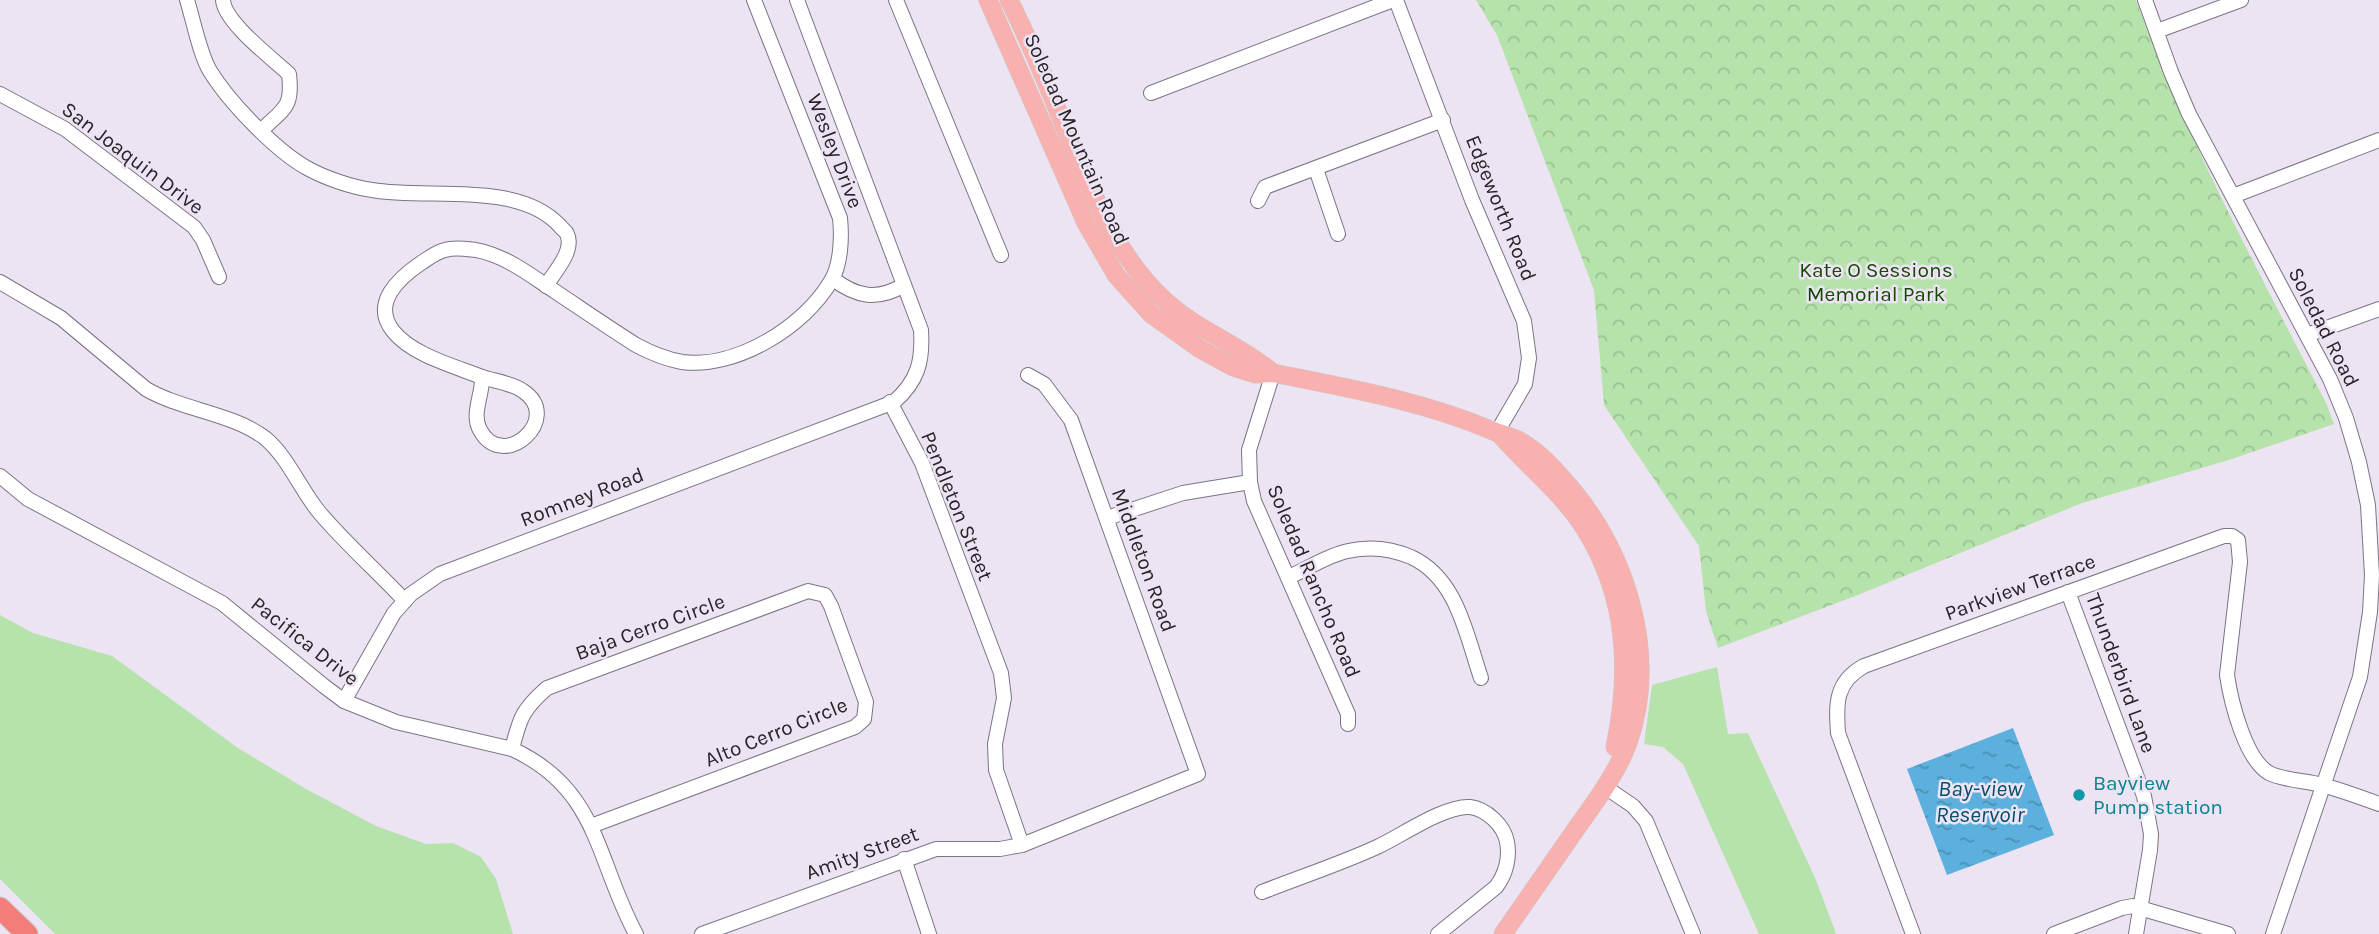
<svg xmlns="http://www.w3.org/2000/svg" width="2379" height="934" font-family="Karla,sans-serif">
<defs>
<pattern id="park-crowns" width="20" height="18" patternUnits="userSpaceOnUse" patternTransform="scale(1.75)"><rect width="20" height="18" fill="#b6e2ab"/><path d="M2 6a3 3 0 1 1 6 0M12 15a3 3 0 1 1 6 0" fill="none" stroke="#9cc293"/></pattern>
<pattern id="water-ripples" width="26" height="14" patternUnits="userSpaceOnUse" patternTransform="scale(1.75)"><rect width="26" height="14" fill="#5bb0dd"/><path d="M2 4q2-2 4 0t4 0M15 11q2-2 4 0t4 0" fill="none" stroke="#4b8fb3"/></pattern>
</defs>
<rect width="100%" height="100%" fill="#ede4f3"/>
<g fill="#b6e2ab">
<path d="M0 615 33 633 112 656 238 748 306 789 376 826 426 844 453 843 481 857 496 879 513 934H55L0 879Z"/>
<path d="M1717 667 1728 734 1748 733 1816 880 1836 934H1759L1683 764 1663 747 1644 744 1652 685Z"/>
</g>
<path fill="url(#park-crowns)" d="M1476 0H2136C2187 141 2259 272 2327 405L2334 424 2229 460 2082 503 1858 595 1718 648 1706 611 1699 546 1604 405 1594 290 1497 35Z"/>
<path fill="url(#water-ripples)" d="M2013 728 2054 835 1947 875 1907 769Z"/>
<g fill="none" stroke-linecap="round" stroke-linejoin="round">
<g stroke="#7c7482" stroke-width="16">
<g id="minor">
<path d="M187 0C193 19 200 55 210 71 229 102 275 150 307 168 325 178 351 187 372 190 428 200 518 180 560 226 562 229 566 231 567 234 575 251 554 272 546 286"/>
<path d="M223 0C224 22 273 59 289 74 293 108 284 108 262 130"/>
<path d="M896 0 1001 255"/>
<path d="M1396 0 1472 200 1524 321 1529 358 1525 384 1497 432"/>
<path d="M2145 0 2171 72 2189 114 2330 379 2346 418 2359 462 2368 505 2372 575 2370 612 2360 677 2273 934"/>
<path d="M2157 31 2241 0"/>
<path d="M1151 93 1393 0"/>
<path d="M0 94 65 129 194 227 203 240 219 277"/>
<path d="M1316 169 1338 234"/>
<path d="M2233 196 2379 140"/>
<path d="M1258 201 1265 187 1443 120"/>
<path d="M833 279C857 297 877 301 904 285"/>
<path d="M0 282 61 318 146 389C182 410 232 413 265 438 288 457 300 489 319 512 345 543 377 571 405 601"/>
<path d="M2307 335 2379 309"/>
<path d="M1273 373 1249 450 1250 482 1254 501 1348 714V724"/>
<path d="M482 377C454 366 412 355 393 331 371 303 399 278 421 263 429 258 436 252 445 250 455 247 466 249 476 250 507 256 531 276 556 292 583 310 609 328 636 345 651 353 665 359 682 362 736 369 804 327 831 281 841 265 842 237 840 218L754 0"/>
<path d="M482 377C494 381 512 383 523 391 564 418 503 473 480 430 471 414 483 394 482 377Z"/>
<path d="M890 402 922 463 1001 673 1004 698 995 744 996 770 1022 845"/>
<path d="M0 476 28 499 222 603 324 686 344 701 396 722 512 749C599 789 596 860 636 934"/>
<path d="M1107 518 1183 493 1250 482"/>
<path d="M1289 577C1307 569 1328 555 1348 551 1370 546 1390 548 1411 557 1457 578 1466 634 1481 678"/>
<path d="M2068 592 2144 796 2151 834 2150 850 2136 934"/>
<path d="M344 701 394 613 411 594 440 574 894 402C918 381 923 361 921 330L797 0"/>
<path d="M512 749C520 717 523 709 547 688L808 591 825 595 831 606 866 702 864 719 855 727 591 826"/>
<path d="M1605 787 1633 806 1646 821 1693 934"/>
<path d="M904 859 929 934"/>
<path d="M1262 892C1300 877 1340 864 1377 847 1401 836 1445 805 1470 807 1486 809 1504 825 1507 842 1510 857 1506 874 1496 887L1438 934"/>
<path d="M702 934 936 849H1000L1022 845 1198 774 1071 420 1044 384 1028 375"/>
<path d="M1913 934 1838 733C1836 704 1835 682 1864 666L2224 536H2232L2238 540 2240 562 2227 675C2231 702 2245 759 2269 773 2282 780 2308 781 2322 785 2341 790 2360 797 2379 804"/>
<path d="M2054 934 2122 908 2133 906 2228 934"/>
</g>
</g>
<g stroke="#cbcbcc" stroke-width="19">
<g id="major">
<path d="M988 0 1086 223 1116 275 1151 314 1200 349 1233 367 1255 374 1273 373C1347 388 1423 401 1493 431 1501 434 1510 436 1518 440 1535 449 1550 464 1562 478 1625 547 1660 652 1628 743 1616 775 1595 802 1576 829 1552 864 1527 899 1503 934"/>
<path d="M1009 0C1035 51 1055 105 1077 157 1099 209 1121 259 1162 298 1195 330 1239 344 1273 373"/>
<path d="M1502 437C1529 467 1563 494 1585 529 1627 597 1631 670 1615 747"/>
</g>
</g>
<g stroke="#cbcbcc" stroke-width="23">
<path id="highway" d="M0 908 27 934"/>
</g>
<use href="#minor" stroke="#fff" stroke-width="14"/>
<use href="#major" stroke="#f8b1ae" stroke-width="18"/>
<use href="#highway" stroke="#f37d78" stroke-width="21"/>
</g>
<circle fill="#0f9aa8" stroke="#ede4f3" stroke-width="2.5" cx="2079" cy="795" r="7"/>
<g text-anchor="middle" stroke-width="5" stroke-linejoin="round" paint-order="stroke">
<g font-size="21" fill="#28252a" stroke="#ede4f3">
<text transform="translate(1077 139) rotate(66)" y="7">Soledad Mountain Road</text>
<text transform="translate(835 151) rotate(69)" y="7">Wesley Drive</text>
<text transform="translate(133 158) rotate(37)" y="7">San Joaquin Drive</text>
<text transform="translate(1501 208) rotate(68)" y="7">Edgeworth Road</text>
<text transform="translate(2324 327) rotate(63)" y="7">Soledad Road</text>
<text transform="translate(582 497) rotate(-21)" y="7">Romney Road</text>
<text transform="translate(957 506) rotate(68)" y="7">Pendleton Street</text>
<text transform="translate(1144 560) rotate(70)" y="7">Middleton Road</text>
<text transform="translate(1314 581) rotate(67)" y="7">Soledad Rancho Road</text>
<text transform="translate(2020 587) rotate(-20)" y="7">Parkview Terrace</text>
<text transform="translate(650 627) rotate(-20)" y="7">Baja Cerro Circle</text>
<text transform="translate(305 641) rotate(38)" y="7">Pacifica Drive</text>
<text transform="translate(2121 673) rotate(70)" y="7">Thunderbird Lane</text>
<text transform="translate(776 732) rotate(-22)" y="7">Alto Cerro Circle</text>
<text transform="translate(862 853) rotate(-20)" y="7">Amity Street</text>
</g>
<g font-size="21" fill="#154804" stroke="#ede4f3">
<text x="1876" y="277">Kate O Sessions<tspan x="1876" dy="24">Memorial Park</tspan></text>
</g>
<g font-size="21" fill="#0d838f" stroke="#ede4f3" text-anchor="start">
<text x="2093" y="790">Bayview<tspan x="2093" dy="24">Pump station</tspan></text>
</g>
<g font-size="23" font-style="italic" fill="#064e6d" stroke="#ede4f3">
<text x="1980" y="796">Bay-view<tspan x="1980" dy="26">Reservoir</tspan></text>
</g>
</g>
</svg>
